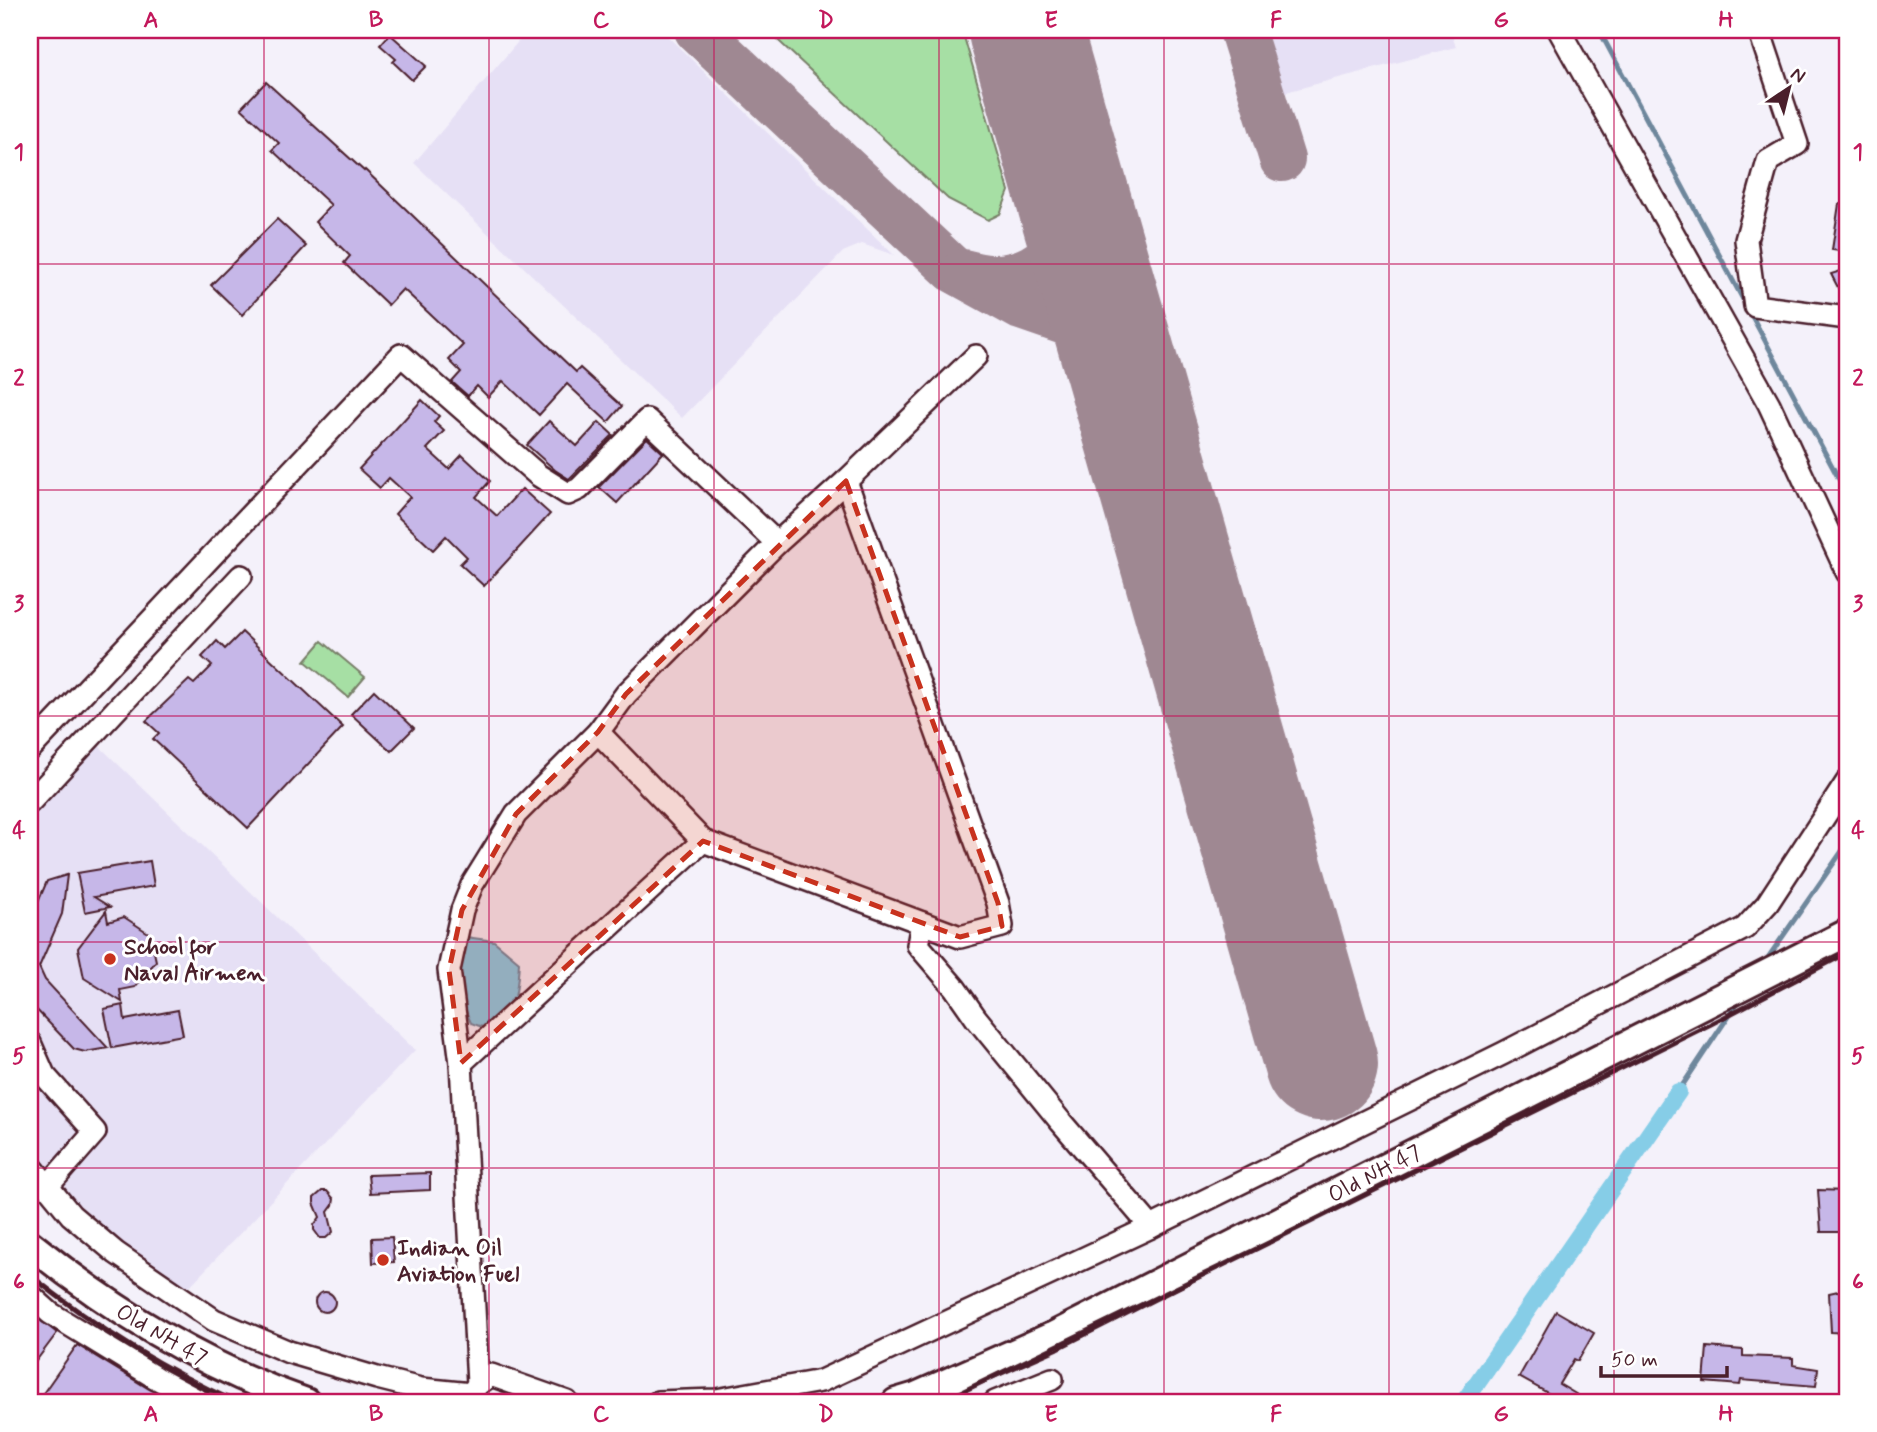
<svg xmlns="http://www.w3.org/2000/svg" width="1877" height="1432" font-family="Mynerve,sans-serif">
<rect width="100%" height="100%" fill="#f4f1fa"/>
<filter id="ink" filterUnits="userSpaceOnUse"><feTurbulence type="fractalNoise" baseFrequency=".0143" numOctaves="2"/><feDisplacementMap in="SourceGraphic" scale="14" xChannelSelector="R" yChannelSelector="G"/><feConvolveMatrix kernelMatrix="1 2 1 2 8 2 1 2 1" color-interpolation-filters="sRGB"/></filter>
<g filter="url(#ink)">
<g fill="#e6e0f5">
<path d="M528 30H661L894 255 862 244 843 252 682 418 414 163Z"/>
<path d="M1298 30H1450L1456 47 1282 93 1269 39Z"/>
<path d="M96 743 415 1050 186 1290 130 1250 65 1192 30 1145V814Z"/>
</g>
<g fill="#a6dfa4" stroke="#787f68" stroke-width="2">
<path d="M767 30H962L1009 191 1000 214 988 220 948 199Z"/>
<path d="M322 641 365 677 348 697 305 661Z"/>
</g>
<path fill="#86cde7" stroke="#6e879c" stroke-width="2" d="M466 937 494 941 519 962C517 993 517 1009 493 1031L471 1023C456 990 456 972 466 937Z"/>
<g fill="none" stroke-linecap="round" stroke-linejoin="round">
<g stroke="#6e879c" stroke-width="5">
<path d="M1599 30 1847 494"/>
<path d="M1765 962 1847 844"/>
<path d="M1678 1092 1740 999"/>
</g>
<path stroke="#86cde7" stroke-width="18" d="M1464 1402 1678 1092"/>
<g stroke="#9f8892" stroke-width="46">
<path d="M697 30 954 270 1021 307 1079 327 1095 338 1111 362 1134 413"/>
<path d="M1242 30 1282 159"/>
<path d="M963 272C972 274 981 277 990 277 1019 278 1050 265 1060 236 1067 214 1063 188 1063 165"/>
</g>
<path stroke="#9f8892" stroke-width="114" d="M1025 30 1321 1064"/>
</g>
<g fill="#c6b7e8" stroke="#4a1f2b" stroke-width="2">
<path d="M390 34 426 66 412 80 393 62 396 59 380 45Z"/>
<path d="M266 82 364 171 365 170 576 372 580 368 622 406 608 422 567 384 539 415 503 381 488 397 477 386 468 396 452 382 461 372 449 360 463 345 403 289 388 305 344 263 350 256 315 222 331 205 272 150 279 143 241 108Z"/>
<path d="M1839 204 1847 205V252L1832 250Z"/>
<path d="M277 219 306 246 242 315 211 285Z"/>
<path d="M1847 269V305L1831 274Z"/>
<path d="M422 400 439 416 434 422 444 431 427 449 449 469 462 455 490 481 476 497 497 516 522 489 550 514 484 586 460 564 467 557 446 536 433 550 395 514 410 497 389 478 380 488 359 469Z"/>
<path d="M549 421 577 446 599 422 613 435 569 479 555 470 527 445Z"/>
<path d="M647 438 663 453 617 503 599 487Z"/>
<path d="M242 632 343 727 248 828 153 739 159 733 146 721 189 680 194 684 212 666 202 657 217 641 225 649Z"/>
<path d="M374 690 414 728 391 751 351 714Z"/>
<path d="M150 861 154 886 94 897 110 907 85 912 77 873Z"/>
<path d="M67 875 62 914 39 967 45 980 108 1048 85 1052 74 1049 30 1003V921L47 881Z"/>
<path d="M106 911 108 922 124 917 150 934 156 961 135 987 120 990 122 1002 84 978 78 948Z"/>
<path d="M123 1005 125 1020 178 1010 183 1035 112 1048 104 1009Z"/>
<path d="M430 1173V1190L370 1193 368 1175Z"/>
<path d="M1818 1190 1847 1191V1232H1821Z"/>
<path d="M322 1191H327L334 1199 333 1205 328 1212 333 1232 326 1238H320L314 1230V1225L320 1217 314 1203V1198Z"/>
<path d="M392 1237 394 1262 373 1263 372 1238Z"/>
<path d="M1847 1289V1333L1831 1332 1829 1293Z"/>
<circle cx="325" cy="1302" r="10"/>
<path d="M1556 1311 1594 1333 1578 1361 1574 1359 1559 1384 1589 1402H1564L1519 1377Z"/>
<path d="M30 1312 57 1333 30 1369Z"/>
<path d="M77 1345 149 1389 174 1402H37Z"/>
<path d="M1707 1347 1743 1350V1356L1793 1358V1365L1818 1369 1816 1386 1741 1380 1740 1385 1704 1382Z"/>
</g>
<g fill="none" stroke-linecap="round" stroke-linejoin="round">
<g stroke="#4a1f2b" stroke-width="26">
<g id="minor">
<path d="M1559 30 1769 404 1847 572"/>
<path d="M1759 30 1797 144 1768 161 1746 240 1755 306 1847 318"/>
<path d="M598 732 703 841 960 937 1002 926 998 903 846 481"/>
<path d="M30 749 401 355 538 475 568 494 579 489 647 420 777 543"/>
<path d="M30 802 241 576"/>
<path d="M922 923 918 945 955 988 976 1018 1061 1122 1151 1227"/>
<path d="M30 1043 44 1075 95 1132 47 1187"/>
<path d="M461 1063 703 841"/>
<path d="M30 1165 71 1215 116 1253 214 1320 289 1352 377 1378 421 1389 471 1394 478 1384 491 1375 567 1402"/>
<path d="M30 1295 50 1313 156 1378 201 1402"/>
<path d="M478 1384 461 1063 449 970 462 910 472 885 516 814 598 732 626 694 777 543 846 481 976 356"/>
<path d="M658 1402 716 1400 821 1381 1151 1227 1504 1053 1745 928 1767 904 1847 782"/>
<path d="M995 1402 1052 1379"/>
</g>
</g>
<g stroke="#4a1f2b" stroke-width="32">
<g id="major">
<path d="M30 1244C114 1312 204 1367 306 1402"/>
<path d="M896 1402 916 1396 1052 1336 1847 933"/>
</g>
</g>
<use href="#minor" stroke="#fff" stroke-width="21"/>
<use href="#major" stroke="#fff" stroke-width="26"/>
<g stroke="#4a1f2b" stroke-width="5">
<path d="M30 1275C93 1325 162 1369 236 1402"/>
<path d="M941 1402 1248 1253 1711 1024 1847 953"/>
</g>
</g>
</g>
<path fill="#c8321e" fill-opacity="0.2" stroke="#c8321e" stroke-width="5" stroke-dasharray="14 9" stroke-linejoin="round" d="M846 481 998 903 1002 926 960 937 703 841 461 1063 449 970 462 910 516 814 598 732 626 694Z"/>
<path fill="none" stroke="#c2185b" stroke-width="2" stroke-opacity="0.55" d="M264 30V1402M489 30V1402M714 30V1402M939 30V1402M1164 30V1402M1389 30V1402M1614 30V1402M30 264H1847M30 490H1847M30 716H1847M30 942H1847M30 1168H1847"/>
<g fill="#c8321e" stroke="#fff" stroke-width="2.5">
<circle cx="110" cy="959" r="7"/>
<circle cx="383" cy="1260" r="7"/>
</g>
<g text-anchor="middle" stroke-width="6" stroke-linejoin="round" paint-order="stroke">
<g font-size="23" font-weight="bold" fill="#4a1f2b" stroke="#fff" text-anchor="start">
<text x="124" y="954">School for<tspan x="124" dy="26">Naval Airmen</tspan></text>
<text x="397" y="1255">Indian Oil<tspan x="397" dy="26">Aviation Fuel</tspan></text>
</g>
<g font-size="23" fill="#4a1f2b" stroke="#fff">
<text transform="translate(1374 1173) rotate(-27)" y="8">Old NH 47</text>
<text transform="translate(162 1334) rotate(30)" y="8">Old NH 47</text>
</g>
</g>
<rect width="1877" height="1432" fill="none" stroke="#fff" stroke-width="77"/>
<g transform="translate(1789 88) rotate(35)" stroke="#ffffff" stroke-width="5" paint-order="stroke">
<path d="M0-5L12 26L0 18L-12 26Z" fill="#4a1f2b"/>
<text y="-10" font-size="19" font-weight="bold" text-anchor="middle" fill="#4a1f2b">N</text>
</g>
<path d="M1601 1366v10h126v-10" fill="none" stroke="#4a1f2b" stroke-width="3.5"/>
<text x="1611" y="1366" font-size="21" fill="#4a1f2b" stroke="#ffffff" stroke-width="5" paint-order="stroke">50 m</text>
<rect x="38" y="38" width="1801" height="1356" fill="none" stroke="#c2185b" stroke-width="2.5"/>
<g font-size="23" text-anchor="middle" font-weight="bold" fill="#c2185b">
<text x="151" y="27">A</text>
<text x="376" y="27">B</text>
<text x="601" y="27">C</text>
<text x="826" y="27">D</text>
<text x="1051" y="27">E</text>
<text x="1276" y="27">F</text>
<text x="1501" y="27">G</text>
<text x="1726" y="27">H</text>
<text x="19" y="159">1</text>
<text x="1858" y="159">1</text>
<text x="19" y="385">2</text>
<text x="1858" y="385">2</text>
<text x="19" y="611">3</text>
<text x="1858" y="611">3</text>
<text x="19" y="837">4</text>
<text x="1858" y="837">4</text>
<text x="19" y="1063">5</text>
<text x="1858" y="1063">5</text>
<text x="19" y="1289">6</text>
<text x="1858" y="1289">6</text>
<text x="151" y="1421">A</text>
<text x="376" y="1421">B</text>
<text x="601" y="1421">C</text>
<text x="826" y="1421">D</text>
<text x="1051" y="1421">E</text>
<text x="1276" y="1421">F</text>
<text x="1501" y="1421">G</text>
<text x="1726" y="1421">H</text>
</g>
</svg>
